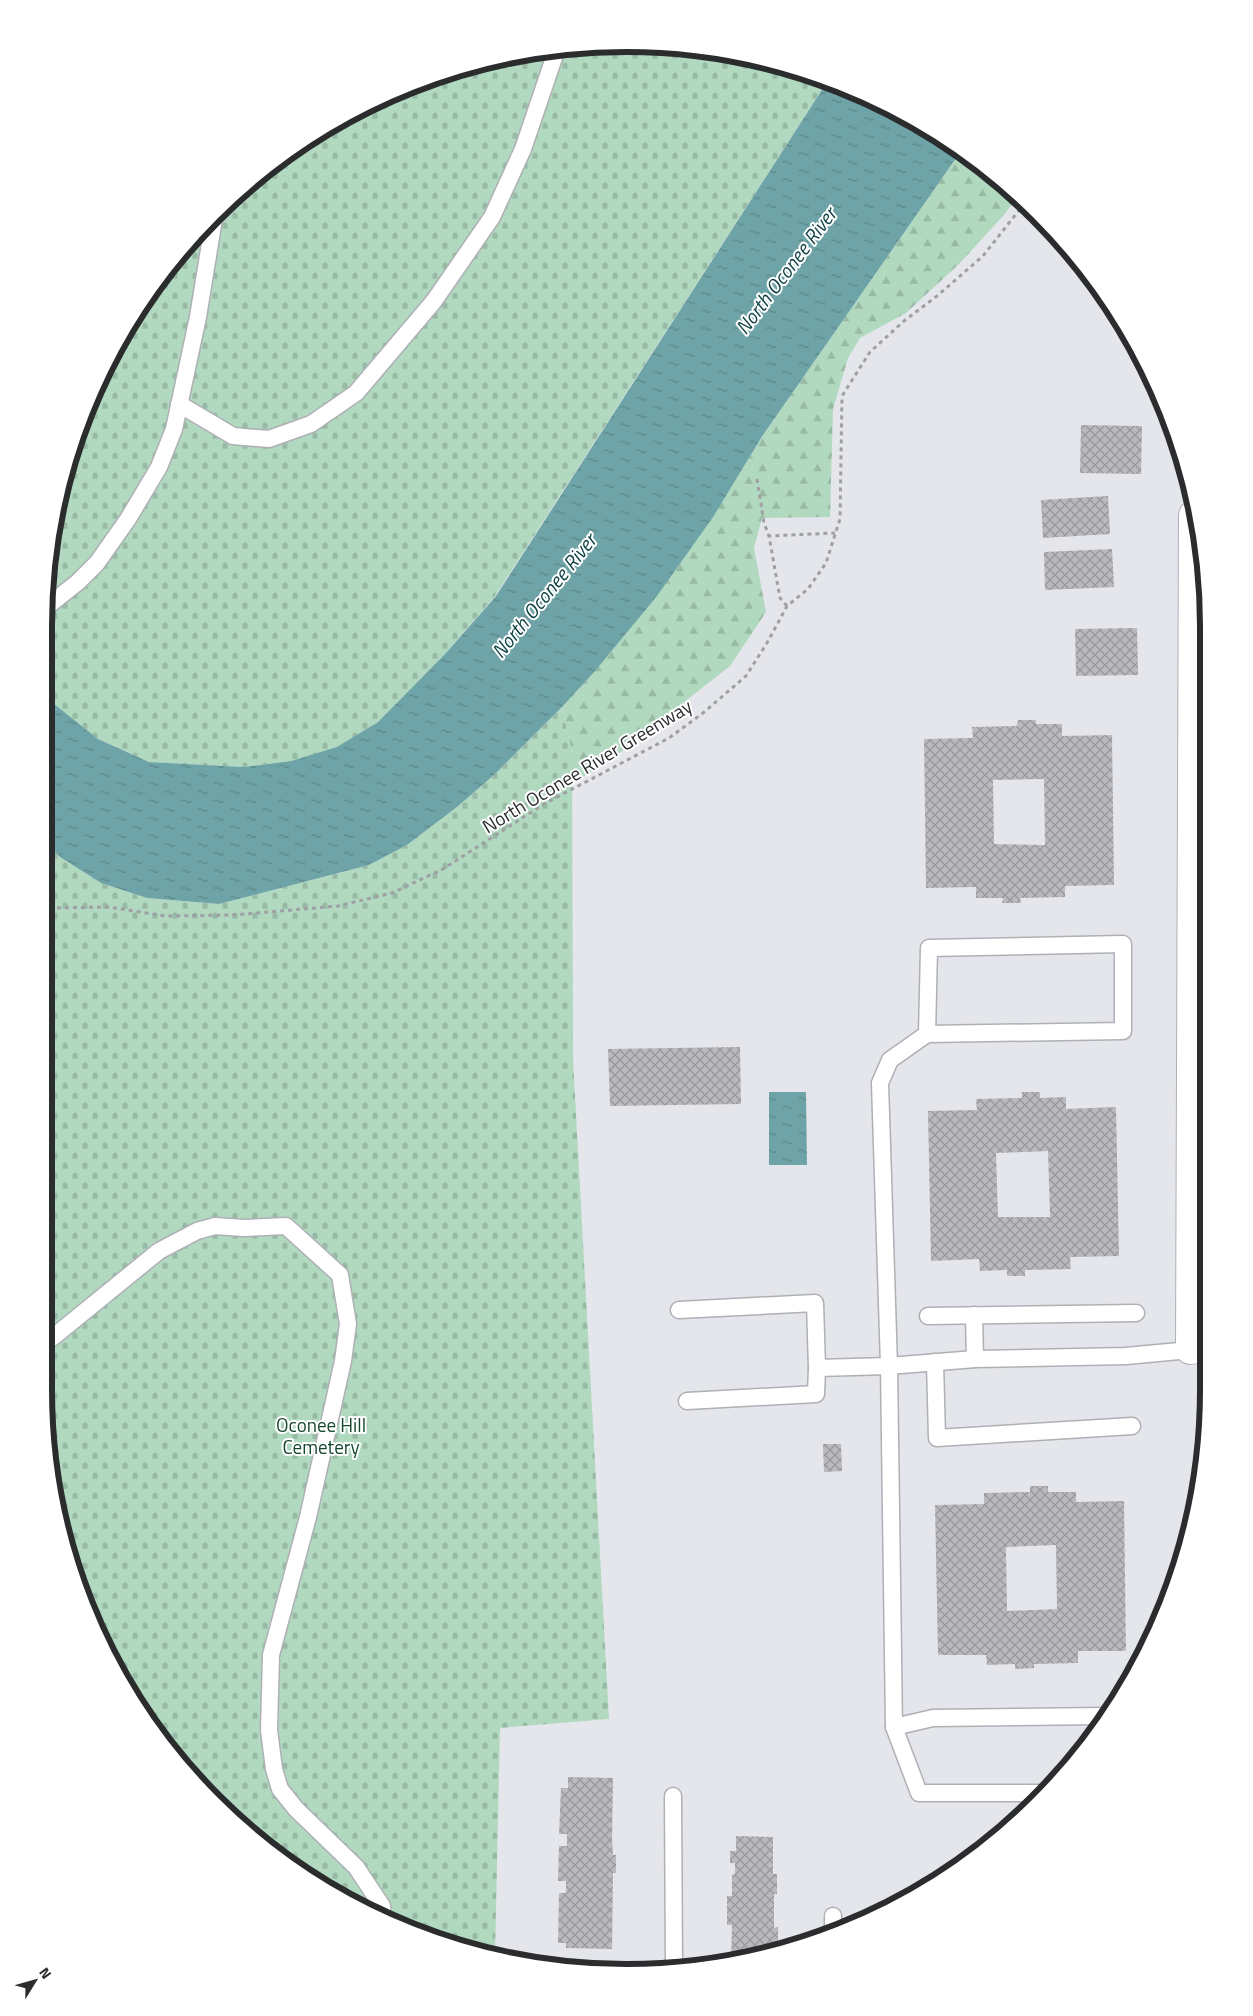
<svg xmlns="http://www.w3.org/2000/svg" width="1253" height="2016" font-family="'Titillium Web',sans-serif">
<defs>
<pattern id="forest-firs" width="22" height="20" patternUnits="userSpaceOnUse" patternTransform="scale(1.25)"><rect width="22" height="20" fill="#b1d9c0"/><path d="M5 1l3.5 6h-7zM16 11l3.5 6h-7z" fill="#98baa5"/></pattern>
<pattern id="cemetery-stones" width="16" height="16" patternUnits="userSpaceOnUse" patternTransform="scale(1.25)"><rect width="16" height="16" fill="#b1d9c0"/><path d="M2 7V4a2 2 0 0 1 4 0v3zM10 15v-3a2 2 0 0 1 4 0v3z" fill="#98baa5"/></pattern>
<pattern id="water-ripples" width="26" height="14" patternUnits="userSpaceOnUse" patternTransform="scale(1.25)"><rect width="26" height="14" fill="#6ea4a7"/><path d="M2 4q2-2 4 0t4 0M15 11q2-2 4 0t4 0" fill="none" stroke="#5b8688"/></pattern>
<pattern id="building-cross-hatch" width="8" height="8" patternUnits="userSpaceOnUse" patternTransform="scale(1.25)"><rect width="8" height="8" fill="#b9babf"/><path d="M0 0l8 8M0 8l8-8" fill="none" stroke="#97979c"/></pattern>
</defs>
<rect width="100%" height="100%" fill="#e5e6eb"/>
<path fill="url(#forest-firs)" d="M961 151 981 164 1017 198 1003 216 959 264 906 313 860 338 848 358 833 409 830 517 762 518 754 548 766 612 730 666 613 758 572 784V753L562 707C639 623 705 533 763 435Z"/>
<g fill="url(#cemetery-stones)">
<path d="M664 45 777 64 827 82 495 596 446 653 378 722 337 748 291 761 243 767 149 762 98 739 52 704 49 700V551L88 404 164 272 242 189 335 122 439 75 550 49Z"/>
<path d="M562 707 572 753 573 1059 609 1719 500 1728 495 1956 439 1941 303 1874 215 1802 164 1744 104 1647 75 1577 49 1466V845L60 857 101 883 147 898 219 904 369 865 407 845 457 807 494 775Z"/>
</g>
<g fill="url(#water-ripples)">
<path d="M827 82 884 104 961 151 763 435 713 517 657 596 595 671 562 707 494 775 457 807 407 845 369 865 219 904 147 898 101 883 60 857 49 845V700L98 739 149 762 243 767 291 761 337 747 378 722 446 653 496 596Z"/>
<path d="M769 1092H806L807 1165H769Z"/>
</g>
<g fill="url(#building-cross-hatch)" fill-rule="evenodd">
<path d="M1081 425 1142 426 1141 474 1080 473Z"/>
<path d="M1108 496 1110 534 1043 538 1041 500Z"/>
<path d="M1112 549 1114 587 1045 590 1044 552Z"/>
<path d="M1137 628 1138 675 1076 676 1075 629Z"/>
<path d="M1018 720H1036V724H1062V736L1112 735 1114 885 1065 886V897L1020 898 1021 903H1002L1003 898H976V887L926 888 924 739 973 738 972 727 1017 726ZM1044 779 1045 845 994 844 993 780Z"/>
<path d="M740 1047 741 1104 610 1106 608 1049Z"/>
<path d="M1022 1092H1040V1098L1066 1097V1109L1116 1107 1119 1256 1070 1257 1071 1269 1025 1270V1276H1007V1270L980 1271 979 1259 931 1261 928 1111 977 1110 976 1099 1022 1098ZM1048 1151 1050 1217H998L996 1153Z"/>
<path d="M823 1444H841L842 1471 824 1472Z"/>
<path d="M1030 1486H1048V1492H1076V1502L1124 1501 1126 1651H1078V1663L1034 1664V1668L1015 1669V1664L987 1665 986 1655H938L935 1505 984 1504V1493L1030 1492ZM1056 1545 1057 1609 1007 1611 1006 1547Z"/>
<path d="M568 1777 613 1778 612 1840 613 1855H616V1873H613L612 1949 566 1948V1943H558L559 1893H566V1881H558L559 1846H567V1834H559L561 1788H568Z"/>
<path d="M736 1836 773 1837V1874H777V1894H774V1928L778 1927V1950L731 1961 732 1925H727V1896H732V1875L735 1874V1863H730V1851H736Z"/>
<path d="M956 1869 950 1874 941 1878V1870Z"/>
</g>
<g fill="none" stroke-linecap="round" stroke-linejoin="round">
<g stroke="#aeb0b5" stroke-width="19">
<g id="service">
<path d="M179 404 233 436 269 439 311 424 356 393 434 301 492 217 523 149 557 49"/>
<path d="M49 605 78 582 97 563 128 519 159 467 174 429 198 317 214 219"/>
<path d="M927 1034 929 948 1123 944V1031L927 1034 890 1060 880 1083 889 1366 894 1727 933 1718 1105 1716"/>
<path d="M679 1310 815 1303 817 1368 889 1366 975 1359 1126 1356 1190 1350"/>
<path d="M974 1315 975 1359"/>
<path d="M928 1316 1136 1313"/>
<path d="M49 1338H52L159 1251 197 1231 215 1226 244 1228 286 1226 340 1275 348 1324 343 1361 308 1517 271 1655 269 1730 274 1769 280 1789 296 1809 356 1867 382 1906 383 1914"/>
<path d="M935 1362 937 1438 1132 1426"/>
<path d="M687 1401 816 1394 817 1368"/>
<path d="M894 1727 919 1793H1046"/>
<path d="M673 1796 674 1969"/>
<path d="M833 1932V1916"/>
</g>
</g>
<g stroke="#aeb0b5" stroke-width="30">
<path id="minor" d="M1193 515 1190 1350 1205 1348"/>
</g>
<g stroke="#9fa0a4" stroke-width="3" stroke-dasharray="4 4" stroke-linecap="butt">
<path d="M757 479 764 523 769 536"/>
<path d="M787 606 780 598 769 536 835 533"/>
<path d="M49 908 108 907 166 916 233 915 338 906 392 893 443 869 544 804 669 738 703 713 746 676 767 643 787 606 808 589 826 563 840 519 842 396 870 352 904 321 937 296 983 256 1024 204"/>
</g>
<use href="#service" stroke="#fff" stroke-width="16"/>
<use href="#minor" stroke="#fff" stroke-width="28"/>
</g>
<g text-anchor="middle" stroke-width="4" stroke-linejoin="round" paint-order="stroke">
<g font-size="19" fill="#2b2c2e" stroke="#fff">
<text transform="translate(587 766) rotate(-31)" y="7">North Oconee River Greenway</text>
</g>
<g font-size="19" fill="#15472e" stroke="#fff">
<text x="321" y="1432">Oconee Hill<tspan x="321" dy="22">Cemetery</tspan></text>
</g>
<g font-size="20" font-style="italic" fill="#0f4346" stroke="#fff">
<text transform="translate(786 271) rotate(-53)" y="7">North Oconee River</text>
<text transform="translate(544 596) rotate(-51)" y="7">North Oconee River</text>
</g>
</g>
<path d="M0 0H1253V2016H0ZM626 52H626A574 574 0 0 1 1200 626V1390A574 574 0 0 1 626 1964H626A574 574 0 0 1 52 1390V626A574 574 0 0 1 626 52Z" fill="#fff" fill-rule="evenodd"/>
<path fill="none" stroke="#2b2c2e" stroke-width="6" d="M626 52H626A574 574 0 0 1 1200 626V1390A574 574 0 0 1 626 1964H626A574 574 0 0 1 52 1390V626A574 574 0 0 1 626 52Z"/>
<g transform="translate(35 1981) rotate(53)" stroke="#ffffff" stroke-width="4" paint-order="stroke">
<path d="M0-4L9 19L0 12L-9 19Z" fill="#2b2c2e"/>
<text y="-8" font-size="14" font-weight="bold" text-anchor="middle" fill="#2b2c2e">N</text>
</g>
</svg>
